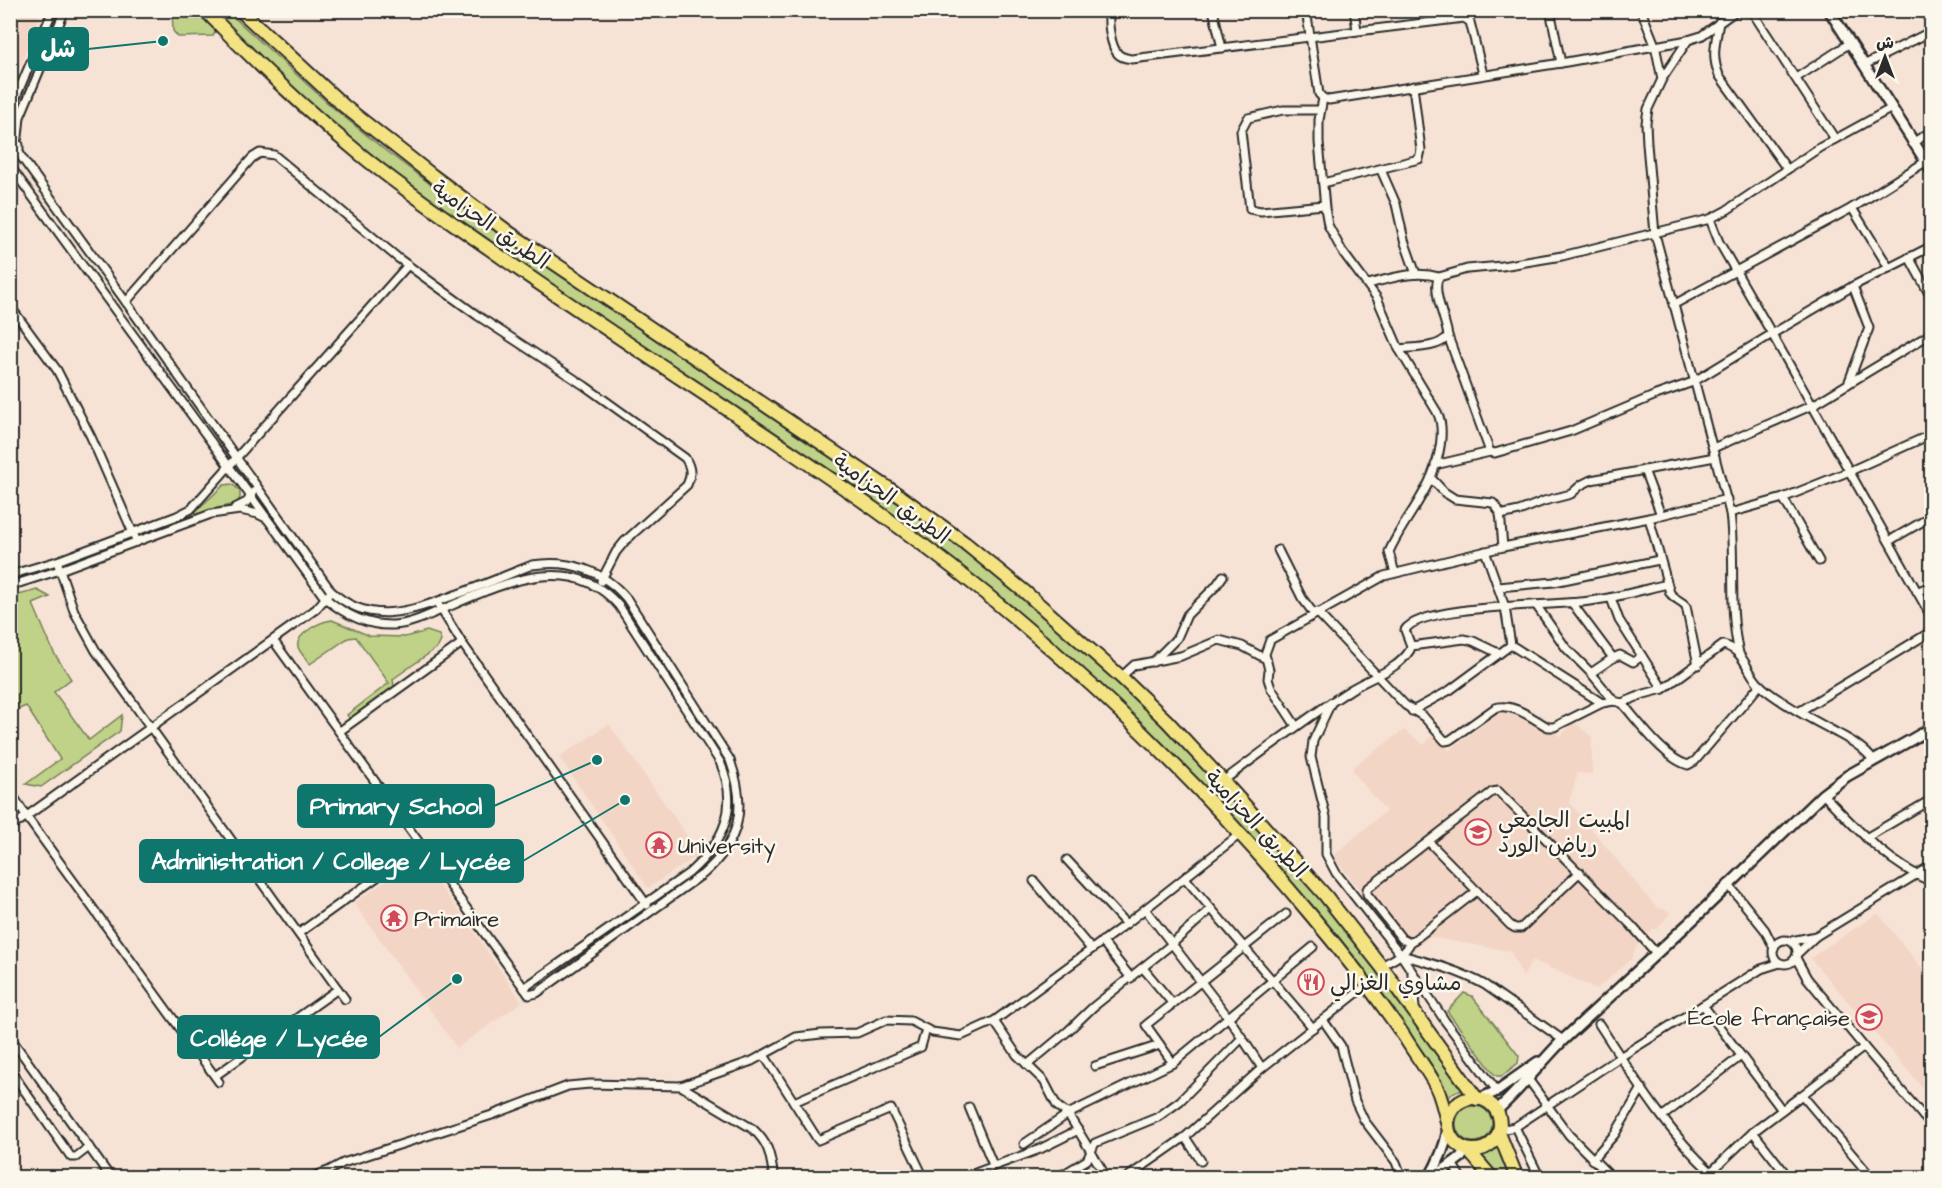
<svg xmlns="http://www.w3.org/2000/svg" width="1942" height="1188" font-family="'Architects Daughter','Playpen Sans Arabic',sans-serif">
<rect width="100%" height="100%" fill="#f6e3d5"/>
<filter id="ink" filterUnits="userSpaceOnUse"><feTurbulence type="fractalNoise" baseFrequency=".0167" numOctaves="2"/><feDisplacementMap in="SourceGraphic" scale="12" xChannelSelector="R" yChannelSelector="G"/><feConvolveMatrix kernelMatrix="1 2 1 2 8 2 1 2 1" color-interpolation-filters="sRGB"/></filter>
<g filter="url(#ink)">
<g fill="#f3d5c5">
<path d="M11 10 42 11 11 91 10 11Z"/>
<path d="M1501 711H1510L1561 736 1574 722 1592 737V774L1578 773 1569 802 1656 907 1671 912 1657 929H1653L1638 944 1631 959 1597 989 1532 960 1523 977 1510 951 1429 937 1414 950 1404 944 1335 859 1336 853 1386 811 1353 772 1354 766 1404 730 1424 745 1433 734 1449 750Z"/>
<path d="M609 724 700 854 648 888 559 757Z"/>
<path d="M418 858 463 916 522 1002 457 1048 354 903Z"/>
<path d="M1878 913 1931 980 1932 1091 1928 1094 1810 958Z"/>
</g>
<g fill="#bfd287" stroke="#757e59" stroke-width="1.5">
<path d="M172 11H195L216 31 213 36 178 37 173 31Z"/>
<path d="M210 11H227L331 106 386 151 429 183 504 238 862 477 999 577 1161 721 1303 878 1378 971 1432 1047 1466 1089 1453 1093 1446 1100 1428 1066 1198 781 1146 729 998 597 525 270 371 157 323 117Z"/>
<path d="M232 484 240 491V498L236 504 213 509 174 524 195 512 224 485Z"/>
<path d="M37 590 50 597 33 604 54 653 71 679 54 692 89 740 122 715 120 731 41 787 26 784 60 759 26 706 10 713 11 597Z"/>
<path d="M332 620 370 636 405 637 427 631 439 635 441 641 438 647 393 679 394 686 350 719 347 715 389 683 356 637 348 638 310 664C307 660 300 653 298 647 295 634 321 621 332 620Z"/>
<path d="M1464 993 1472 996 1519 1056 1518 1063 1502 1076H1497L1494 1074 1447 1011Z"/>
<circle cx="1474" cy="1124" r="18"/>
<path d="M1498 1146 1510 1177H1500L1482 1157Z"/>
</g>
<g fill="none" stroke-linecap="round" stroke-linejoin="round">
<g stroke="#2b2b2b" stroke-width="11">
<g id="street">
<path d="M1111 10C1106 19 1111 47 1118 54 1122 58 1126 58 1132 59L1464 18 1470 22 1483 74"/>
<path d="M1213 10 1222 48"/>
<path d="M1306 10 1319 94 1323 98 1329 100 1561 63"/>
<path d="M1354 10 1357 30"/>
<path d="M1550 10 1561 63 1688 40 1701 36 1737 10"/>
<path d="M1641 10 1655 45 1662 79"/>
<path d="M1751 10 1835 139"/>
<path d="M1924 10 1932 25"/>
<path d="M1719 22C1716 41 1711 56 1719 75L1787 169"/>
<path d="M1688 40 1662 79 1648 109 1646 123 1647 144 1655 234 1730 513C1736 560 1728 607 1739 653"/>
<path d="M1864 65 1932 31"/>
<path d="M1796 78 1850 43"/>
<path d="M1323 98 1319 120V142L1325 208 1328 225 1342 251 1377 298 1399 349 1437 412C1446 429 1439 458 1432 475 1422 501 1400 526 1389 552L1395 573"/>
<path d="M1320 110H1283L1248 118 1241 131 1250 209 1261 211 1324 205"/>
<path d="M10 111 53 10"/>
<path d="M18 137 20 117 65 10"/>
<path d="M1912 143 1932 131"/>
<path d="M19 145V152L22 158 126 302 331 591C371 628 414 610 458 594 483 585 507 575 532 565 569 559 603 570 627 599L730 760C747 807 741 841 703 874L537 993 529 995 273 640"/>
<path d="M10 166 325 598C344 614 367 626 393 625 410 624 425 617 441 610 497 586 571 548 619 606L720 762C740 807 724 842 689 873L524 988"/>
<path d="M1381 170 1396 204 1404 240 1416 274"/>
<path d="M1323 183 1419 159 1421 150 1413 86"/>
<path d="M1852 208 1889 268"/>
<path d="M1932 246 1853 286 1772 334 1932 618"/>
<path d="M1909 257 1932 299"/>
<path d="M1368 284C1392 278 1415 270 1439 277"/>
<path d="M126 302 252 158 260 153 274 155 398 258 478 316 585 386 685 458C691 467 692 475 687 485L625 541 616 552 601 581"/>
<path d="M1673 305 1852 208 1925 162"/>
<path d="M10 306 57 370 91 437 137 542"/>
<path d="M1448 336 1490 452 1495 453 1571 431 1656 395 1693 382 1772 334 1719 242 1710 219"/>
<path d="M1399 349C1414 347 1438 349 1448 336 1446 320 1431 289 1439 277L1467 269 1502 266 1562 256 1710 219 1727 210 1819 148 1890 109"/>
<path d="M1848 384 1869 328 1853 286"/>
<path d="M1713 448 1813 405 1932 333"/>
<path d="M1435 465 1490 452"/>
<path d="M1644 470 1661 515"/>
<path d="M1431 478 1444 492 1455 499 1493 503 1500 512 1503 547"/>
<path d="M1783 498 1819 561"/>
<path d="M235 508 247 502 253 492"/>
<path d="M1730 513 1783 498 1850 471 1932 434"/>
<path d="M1500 515 1519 511 1544 501 1571 494 1581 485 1591 480 1715 457"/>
<path d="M1649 518 1727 499"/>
<path d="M1889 541 1932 516"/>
<path d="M1278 550 1302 598 1314 614"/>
<path d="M1485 551 1505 607 1511 645 1602 703"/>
<path d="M57 561 74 611 96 651 345 999"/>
<path d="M10 575 57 561 177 516 191 509 408 265"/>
<path d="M10 586 60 570 211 514 240 510 258 514 266 518"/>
<path d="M1498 587 1554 582 1659 560"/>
<path d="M1917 592 1932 585"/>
<path d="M1611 598 1619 620 1663 689"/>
<path d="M1572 603 1613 658 1591 673"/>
<path d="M1536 605 1566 648 1591 673 1614 701"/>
<path d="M439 606 462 643 647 905"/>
<path d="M1317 612 1405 705 1424 717 1445 741 1450 740 1495 708C1513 702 1533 719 1548 727H1554L1602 703 1614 701 1622 703 1644 694 1663 689 1723 645C1745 650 1746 672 1760 685 1775 699 1809 718 1828 728 1845 738 1861 744 1873 760"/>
<path d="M1411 646 1464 639 1473 641 1498 653"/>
<path d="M1613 658 1620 655 1633 662 1642 656"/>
<path d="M1153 662 1177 638 1187 615 1216 586 1223 576"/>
<path d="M1121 677 1134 665 1181 656 1219 640 1242 646 1266 659"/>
<path d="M1331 703 1313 741 1311 757 1326 817V854L1336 873 1401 955 1445 1021 1497 1091"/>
<path d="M1622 703C1638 721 1665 759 1688 765L1695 761 1760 685"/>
<path d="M1412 711 1450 690 1511 645"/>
<path d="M1800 711 1932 631"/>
<path d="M1296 726 1271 688 1268 679 1269 670 1265 654 1270 640 1384 576 1503 547 1649 518 1670 593C1675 600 1681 600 1686 606L1698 665"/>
<path d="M340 731 462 643"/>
<path d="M1223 781C1265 750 1306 718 1350 690 1370 677 1397 671 1410 650L1411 646 1405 630C1421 604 1556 606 1590 601 1616 598 1642 590 1667 584"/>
<path d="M10 791 26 816 219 1082"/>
<path d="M1823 794C1855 827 1888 864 1932 882"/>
<path d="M10 828 316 609 328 595"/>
<path d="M1866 838 1932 799"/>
<path d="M1067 860 1126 924"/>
<path d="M1185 878 1313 1028"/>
<path d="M1034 881 1091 949"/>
<path d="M1728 884 1765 930 1774 948"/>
<path d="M1477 891 1510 925 1515 928H1521L1580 872"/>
<path d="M1211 909 1172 944 1229 1018 1262 1068 1367 985"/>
<path d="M299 933 422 845"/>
<circle cx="1785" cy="952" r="12"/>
<path d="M1102 941 1131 978"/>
<path d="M1791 941 1816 936"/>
<path d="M1410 943 1402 939 1367 894V889L1492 792 1498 791 1631 925 1656 953"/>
<path d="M1797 954 1816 936 1932 865"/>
<path d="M1401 955C1430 963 1458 970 1485 985L1563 1040"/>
<path d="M1796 958 1807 978 1864 1047"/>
<path d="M1381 966C1392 960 1405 955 1410 943L1477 891 1429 842"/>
<path d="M1143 968 1173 1004"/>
<path d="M1412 974 1415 1008"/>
<path d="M1703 1005 1782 1110"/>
<path d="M1323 1020 1341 1046 1355 1101 1364 1120 1396 1162 1399 1170 1398 1178"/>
<path d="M994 1021 1126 924 1240 834"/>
<path d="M1599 1024C1631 1073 1668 1133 1711 1172"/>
<path d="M10 1037 111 1178"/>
<path d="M764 1055 818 1140 891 1109 924 1178"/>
<path d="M1173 1063 1146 1025 1286 914"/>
<path d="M1027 1065 1068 1031 1093 1007 1172 944 1145 909"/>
<path d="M1095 1066 1160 1045"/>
<path d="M10 1070 71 1157H76L89 1147"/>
<path d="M215 1076 338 989"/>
<path d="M1528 1079 1569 1135 1612 1178"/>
<path d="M681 1086 753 1129C770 1145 770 1155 774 1178"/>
<path d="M794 1102 921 1047 926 1029"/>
<path d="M969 1107 993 1165"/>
<path d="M1932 1109 1923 1116 1932 1126"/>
<path d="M1663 1116 1741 1056"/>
<path d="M1515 1127 1540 1178"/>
<path d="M1499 1130 1515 1127 1620 1057 1761 969 1780 963"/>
<path d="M1185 1137 1201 1161"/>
<path d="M1024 1144 1068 1114 1173 1063 1313 947"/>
<path d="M1592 1160 1615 1134 1642 1088"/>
<path d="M1452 1163 1461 1178"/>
<path d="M10 1173 12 1178"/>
<path d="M310 1178 328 1171 343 1163 492 1115 568 1086 590 1084 681 1086 752 1061 796 1037 821 1034 857 1033 886 1020 911 1021 932 1032 961 1036 994 1021 1017 1055 1044 1081 1057 1106 1068 1114 1107 1178"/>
<path d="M962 1178 1040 1149 1078 1130"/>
<path d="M1057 1178 1087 1160 1095 1143 1158 1117 1180 1101 1242 1038"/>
<path d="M1126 1178 1185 1137 1262 1068"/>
<path d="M1716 1178 1711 1172 1753 1132"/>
<path d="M1789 1178 1753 1132 1802 1095"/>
<path d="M1872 1178 1802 1095 1864 1047 1923 1116"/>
</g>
</g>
<g stroke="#2b2b2b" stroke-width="14">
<g id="secondary">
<path d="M1829 10 1932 171"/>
<path d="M1479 1099 1497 1091 1538 1062"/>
<path d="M1496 1111C1521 1089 1540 1063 1563 1040L1701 912 1823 794 1847 776 1932 728"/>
<path d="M1429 1178C1438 1163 1445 1147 1448 1130"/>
<path d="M1433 1178 1461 1157 1466 1149"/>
</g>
</g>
<g stroke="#2b2b2b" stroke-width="16">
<g id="highway">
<path d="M205 10C254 61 306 110 360 154 406 192 456 225 504 259 627 345 755 425 877 511 1038 626 1184 763 1311 915 1344 954 1375 994 1404 1036 1414 1053 1427 1069 1436 1086 1442 1099 1445 1113 1448 1127"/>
<path d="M240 10 344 106 433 176 511 234 900 496 965 543 1025 592 1121 677 1167 721 1223 781 1325 895 1381 966 1477 1099"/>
<circle cx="1474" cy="1124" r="26"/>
<path d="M1499 1133 1517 1178"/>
<path d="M1468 1150 1492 1178"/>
</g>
</g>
<use href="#street" stroke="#fbf7ec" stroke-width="7"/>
<use href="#secondary" stroke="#fbf7ec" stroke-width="9"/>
<use href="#highway" stroke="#f4e382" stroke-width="12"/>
</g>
</g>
<defs>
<g id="university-ring" transform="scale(1.35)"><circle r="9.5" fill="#fbf7ec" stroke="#d1495b" stroke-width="1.5"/><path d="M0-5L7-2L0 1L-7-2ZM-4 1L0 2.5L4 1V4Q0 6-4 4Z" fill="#d1495b"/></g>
<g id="temple-ring" transform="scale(1.35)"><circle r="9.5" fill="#fbf7ec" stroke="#d1495b" stroke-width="1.5"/><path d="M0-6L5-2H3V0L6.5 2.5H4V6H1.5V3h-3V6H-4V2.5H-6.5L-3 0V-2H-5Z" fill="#d1495b"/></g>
<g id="restaurant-ring" transform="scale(1.35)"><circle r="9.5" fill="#fbf7ec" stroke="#d1495b" stroke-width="1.5"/><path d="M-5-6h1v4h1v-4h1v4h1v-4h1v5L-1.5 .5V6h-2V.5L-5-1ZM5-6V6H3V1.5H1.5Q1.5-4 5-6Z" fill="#d1495b"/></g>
<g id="school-ring" transform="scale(1.35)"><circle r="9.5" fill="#fbf7ec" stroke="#d1495b" stroke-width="1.5"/><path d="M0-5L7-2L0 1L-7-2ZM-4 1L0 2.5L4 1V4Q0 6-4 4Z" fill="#d1495b"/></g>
</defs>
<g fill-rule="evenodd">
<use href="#university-ring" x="1478" y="832"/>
<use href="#temple-ring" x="659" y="845"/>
<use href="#temple-ring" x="394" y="918"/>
<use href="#restaurant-ring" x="1311" y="982"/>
<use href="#school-ring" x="1869" y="1017"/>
</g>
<g text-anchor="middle" stroke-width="5" stroke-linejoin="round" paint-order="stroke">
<g font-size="22" fill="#2b2b2b" stroke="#fbf7ec">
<text transform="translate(491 224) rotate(35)" y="8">الطريق الحزامية</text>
<text transform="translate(892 498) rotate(36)" y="8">الطريق الحزامية</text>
<text transform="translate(1257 823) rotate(47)" y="8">الطريق الحزامية</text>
</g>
<g font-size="22" fill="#2b2b2b" stroke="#fbf7ec" text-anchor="start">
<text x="1498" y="827">المبيت الجامعي<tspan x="1498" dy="25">رياض الورد</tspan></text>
<text x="678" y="853">University</text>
<text x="414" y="926">Primaire</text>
<text x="1330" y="990">مشاوي الغزالي</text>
<text x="1850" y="1025" text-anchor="end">École française</text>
</g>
</g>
<path fill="none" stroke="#0f766e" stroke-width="2" d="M163 41L88 49M597 760L494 806M625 800L523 861M457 979L379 1037"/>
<g fill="#0f766e" stroke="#fbf7ec" stroke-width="2">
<circle cx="163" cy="41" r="6"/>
<circle cx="597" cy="760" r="6"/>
<circle cx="625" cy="800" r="6"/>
<circle cx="457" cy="979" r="6"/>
</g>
<g fill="#0f766e" stroke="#0f766e" stroke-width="2">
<rect x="29" y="28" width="59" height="42" rx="6"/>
<rect x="298" y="785" width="196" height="42" rx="6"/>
<rect x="140" y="840" width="383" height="42" rx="6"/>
<rect x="178" y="1016" width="201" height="42" rx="6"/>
</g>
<g font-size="24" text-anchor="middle" font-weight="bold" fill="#fff">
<text x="58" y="57">شل</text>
<text x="396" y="814">Primary School</text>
<text x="331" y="869">Administration / College / Lycée</text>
<text x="279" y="1046">Collége / Lycée</text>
</g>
<rect width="1942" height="1188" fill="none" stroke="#fbf7ec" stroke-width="36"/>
<rect x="18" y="18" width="1906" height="1152" fill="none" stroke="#2b2b2b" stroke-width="2" filter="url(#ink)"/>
<g transform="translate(1885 57)" stroke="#fbf7ec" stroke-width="4.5" paint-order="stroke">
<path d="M0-4.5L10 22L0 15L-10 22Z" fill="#2b2b2b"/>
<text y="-9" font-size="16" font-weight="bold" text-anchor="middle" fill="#2b2b2b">ش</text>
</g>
</svg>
